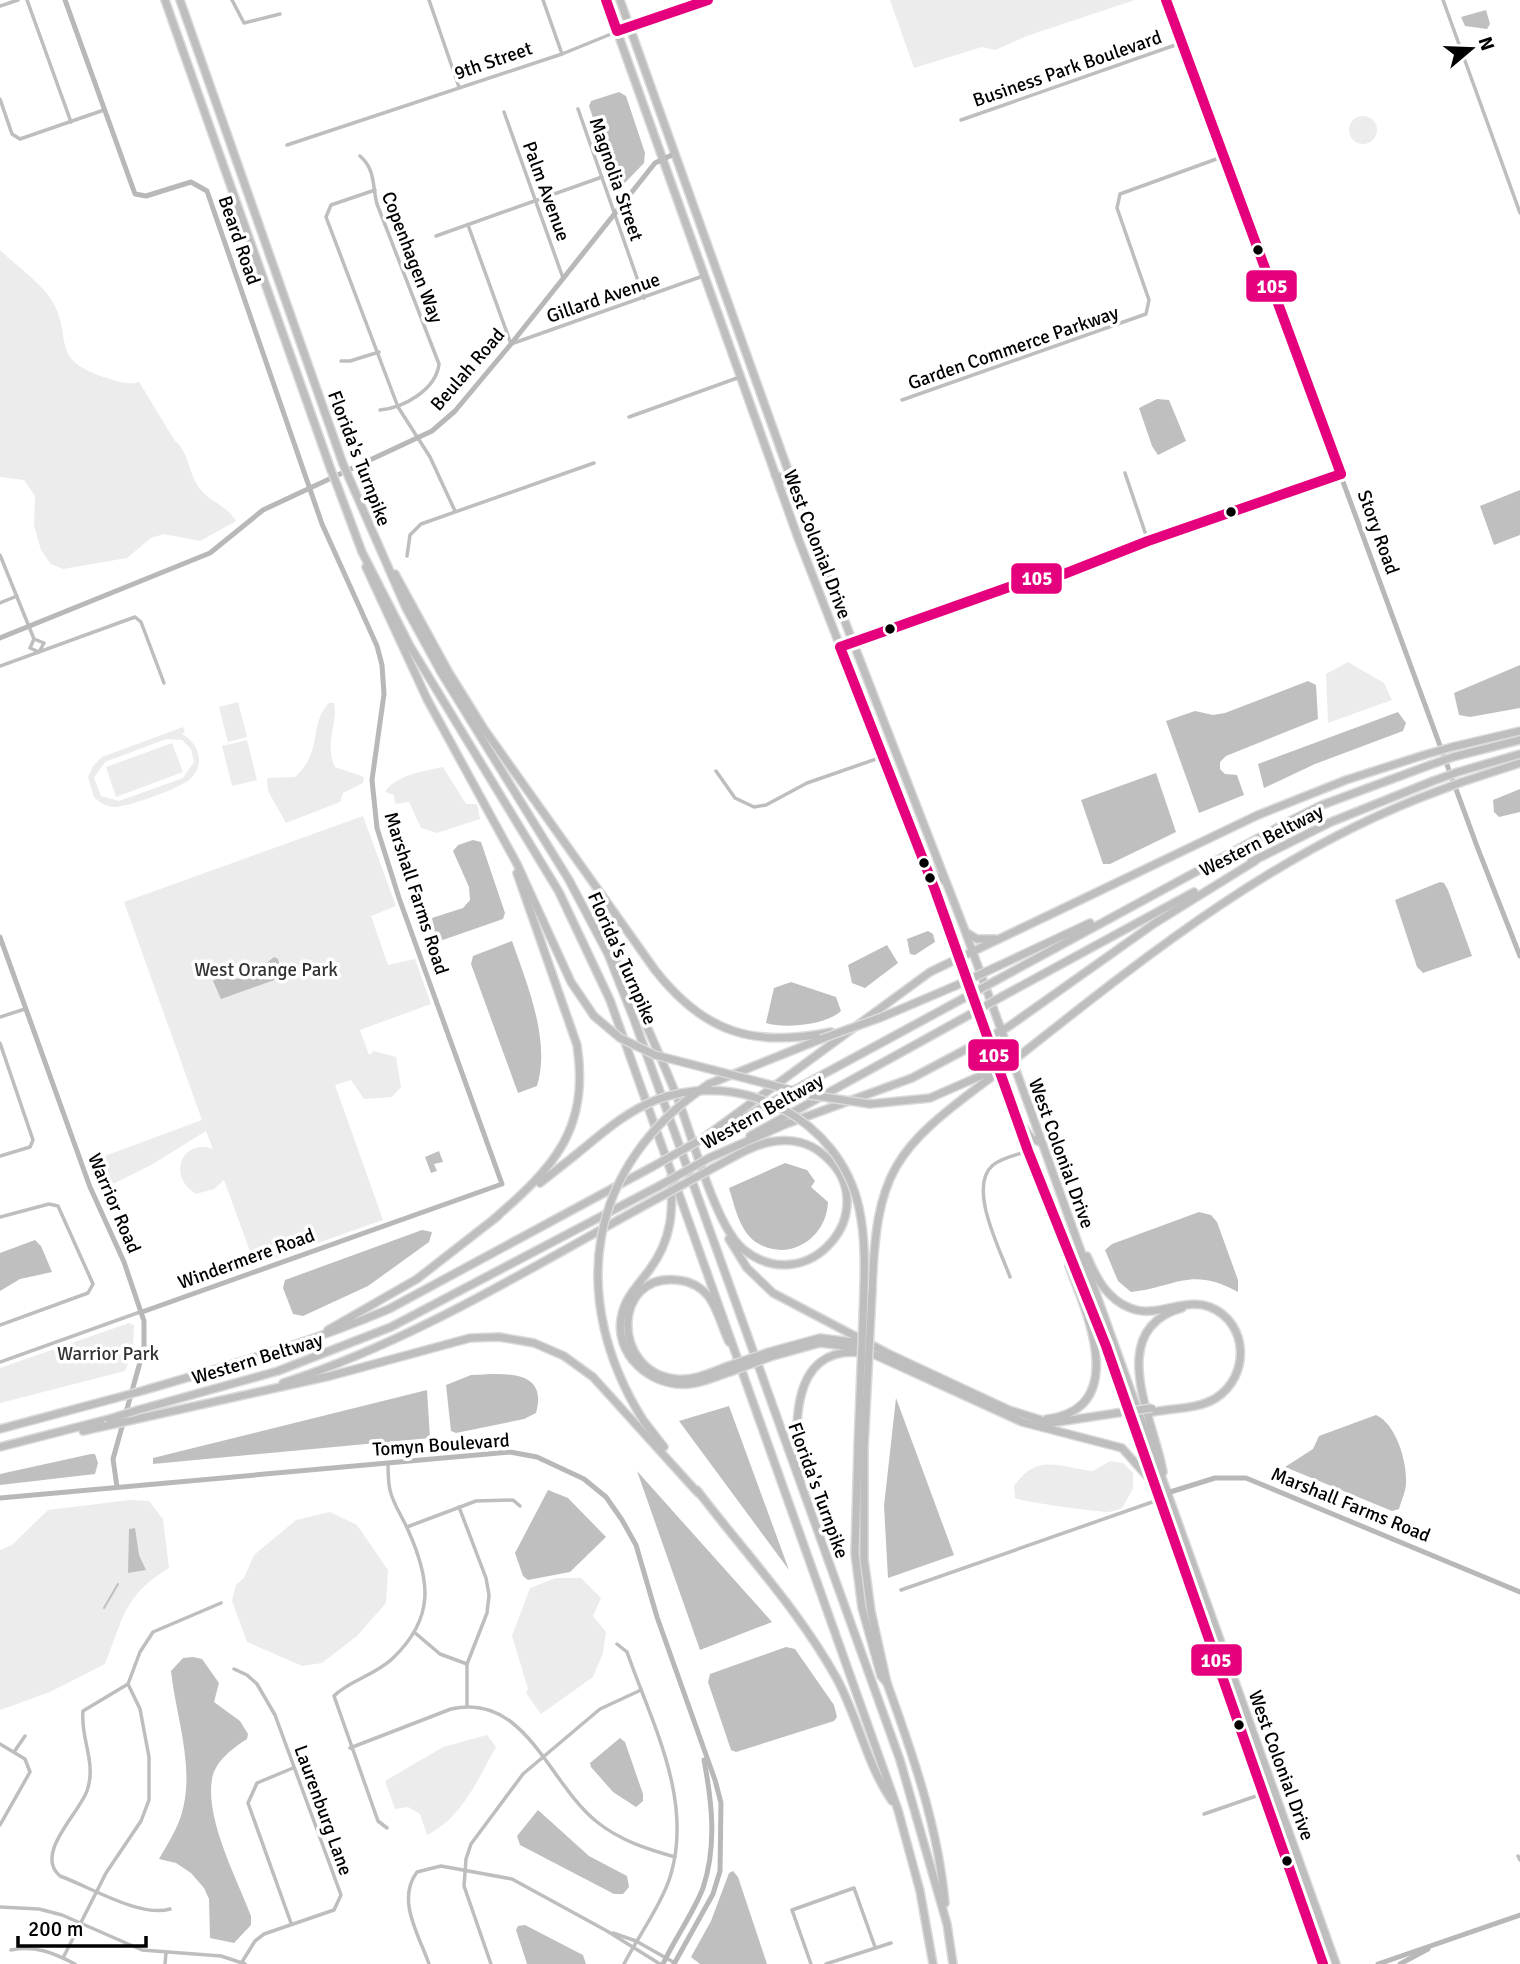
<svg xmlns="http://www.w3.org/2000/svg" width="1520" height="1964" font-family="Signika,sans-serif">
<rect width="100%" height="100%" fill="#fff"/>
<g fill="#ececec" fill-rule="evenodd">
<path d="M890 0H1135L1027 36 995 50 982 47 914 68Z"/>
<circle cx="1363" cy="130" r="14"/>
<path d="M0 250C15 265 35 278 48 295 77 334 44 359 107 378 118 382 127 385 139 382L175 441C189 452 188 473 200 489 210 502 228 506 236 521L200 541 164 534 151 538 127 558 63 569 51 564 41 550 34 525 35 496 24 480 0 477Z"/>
<path d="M1348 662 1384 683 1392 700 1328 723 1326 674Z"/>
<path d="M238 702 247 737 228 742 219 707Z"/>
<path d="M329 703H334C338 725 324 743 335 767L364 777 363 783 343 793 340 802 286 823 268 791 267 778 295 777C324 750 308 725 329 703Z"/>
<path d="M183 727 185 732 182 734C199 743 206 765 190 779 181 788 126 808 113 807 105 806 99 802 94 797L88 777 93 766 102 757ZM166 739 182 740 191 749 194 762 183 778 119 801 101 796 94 778 105 762Z"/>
<path d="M247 740 257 780 232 786 222 746Z"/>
<path d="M172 743 183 772 116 797 106 767Z"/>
<path d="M443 767 466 804H477L480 819 437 833 421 828 409 802 395 804 394 795 385 792C395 775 425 771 443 767Z"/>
<path d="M363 816 396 906 371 916 388 965 415 959 431 1004 360 1030 369 1055 374 1051 396 1057 401 1087 392 1097 364 1099 351 1080 335 1085 383 1220 255 1265 224 1180 214 1189 196 1194C167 1177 181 1138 213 1149L206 1131 153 1164 101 1190 91 1161 202 1120 124 902Z"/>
<path d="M129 1323 134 1325 133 1350 125 1371 0 1403V1368Z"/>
<path d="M1110 1461 1123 1463 1133 1473V1489L1122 1508C1117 1510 1112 1512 1106 1512 1093 1511 1022 1502 1015 1498L1014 1486C1038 1452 1060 1468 1093 1471Z"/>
<path d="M130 1500 149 1501 163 1519 169 1568C123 1596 124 1618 105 1664L50 1692 0 1710V1550L12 1545 48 1510Z"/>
<path d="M330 1512 357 1525 388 1570 386 1603 357 1636 322 1663 302 1666 247 1642 232 1601 236 1585 244 1578 254 1555 296 1520Z"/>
<path d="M556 1578H581L601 1598 593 1616 606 1632 603 1653 593 1677 541 1714 526 1693 528 1689 512 1636 530 1588Z"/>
<path d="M487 1735 496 1747C477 1780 463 1817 427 1835L420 1814 408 1807 395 1809 385 1781 443 1747Z"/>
</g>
<g fill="#bfbfbf">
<path d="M1486 10 1490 24 1487 29 1465 26 1461 17Z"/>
<path d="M619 92 626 96 645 153 644 163 619 189 615 184 589 106 591 101Z"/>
<path d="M1157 399 1169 400 1186 441 1158 455 1152 446 1139 408Z"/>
<path d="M1520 490V535L1494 545 1480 506Z"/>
<path d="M1520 665V708L1470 717 1459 715 1454 693Z"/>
<path d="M1308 681 1316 685 1318 719 1226 756 1220 762V769L1225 774 1237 775 1244 795 1199 813 1166 721 1195 711 1213 715 1225 713Z"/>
<path d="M1398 712 1406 723 1403 731 1315 764 1264 788 1258 764Z"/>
<path d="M1156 773 1176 832 1110 864H1103L1081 800Z"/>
<path d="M1520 789V812L1499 817 1494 812 1493 800Z"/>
<path d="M473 840 481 842 505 913 503 919 437 942 432 918 463 908 470 900 469 887 453 851 458 845Z"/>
<path d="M1440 882 1444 883 1448 890 1472 956 1423 973 1417 967 1395 900Z"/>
<path d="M928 931 933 934 935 942 915 955 910 954 907 939Z"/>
<path d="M512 941C527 984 551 1041 537 1086L518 1093 471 964 473 956Z"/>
<path d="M887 945 898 963 865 988 852 983 848 965Z"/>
<path d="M274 957 278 959 283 977 221 999 213 981 215 978 247 979Z"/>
<path d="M791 982 836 997 841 1011C826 1025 785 1029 766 1023L774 988Z"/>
<path d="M439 1151 443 1162 434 1164 437 1171 431 1173 425 1157Z"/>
<path d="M785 1163 807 1170 815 1181 811 1187 828 1202C827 1236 792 1262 759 1244 740 1234 735 1207 729 1188Z"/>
<path d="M1199 1212 1211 1215 1217 1222 1238 1280V1292C1191 1266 1176 1287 1131 1292L1118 1281 1105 1250 1112 1244Z"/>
<path d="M422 1230 432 1232 429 1242 368 1286 303 1316 293 1314 283 1288 285 1280Z"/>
<path d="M35 1240 41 1246 52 1272 20 1279 0 1291V1253Z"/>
<path d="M471 1375C500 1374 549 1367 536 1413L524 1419 456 1433 451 1431 446 1385Z"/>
<path d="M427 1390 430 1438 153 1464V1458Z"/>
<path d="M896 1398 954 1555 888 1578 884 1506Z"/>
<path d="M729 1406 789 1570 679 1421Z"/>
<path d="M1376 1415C1396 1424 1407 1461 1406 1483 1406 1491 1401 1501 1399 1509L1392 1511 1285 1467 1313 1449 1319 1436Z"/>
<path d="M91 1454H95L98 1463 95 1474 0 1485V1474Z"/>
<path d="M637 1471 772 1622 700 1650Z"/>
<path d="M548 1490 568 1498 606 1537 570 1572 528 1580 523 1576 515 1553Z"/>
<path d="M135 1528 139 1555 146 1570 128 1573 129 1529Z"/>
<path d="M786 1647 795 1649 834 1705 837 1717 834 1721 736 1752 731 1750 708 1682 710 1674Z"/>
<path d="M193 1657 202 1659 219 1683 214 1702 240 1721 248 1734 247 1739C233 1748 215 1761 212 1779 205 1819 237 1879 251 1916V1925L234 1943 210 1938 209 1899 204 1888 191 1873 176 1863 159 1859C167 1845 176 1831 181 1816 196 1769 176 1718 171 1671L183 1658Z"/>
<path d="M620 1738 625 1742 643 1794V1801L636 1807 613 1792 591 1767 590 1763Z"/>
<path d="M538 1810 589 1856 627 1876 629 1887 623 1894H614L520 1845 517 1836Z"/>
<path d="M733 1871 738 1877 767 1964H700L691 1957 711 1921 729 1873Z"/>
<path d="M525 1925 583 1955 586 1964H527L516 1930 518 1926Z"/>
</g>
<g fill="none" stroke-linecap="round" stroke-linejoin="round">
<path stroke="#bfbfbf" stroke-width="2" d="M104 1608 118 1584"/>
<g stroke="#dbdbdb" stroke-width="10">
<g id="highway">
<path d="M165 0 331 470"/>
<path d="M180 0 343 464"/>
<path d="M606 0 798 538 935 890 1028 1151 1106 1346 1323 1964"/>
<path d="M620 0 809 529 964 928 1030 1109 1336 1964"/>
<path d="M775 475 785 480 792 491"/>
<path d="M350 480 406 608 442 674 569 880 608 954 635 1022 900 1760 947 1924 953 1964"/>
<path d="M337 485 362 552 410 646 559 892 610 1000 898 1810 920 1891 933 1964"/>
<path d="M366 567 427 699 517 864 571 982 594 1016"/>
<path d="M395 574 448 671 484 729 655 970C704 1033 754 1048 831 1032"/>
<path d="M1452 747 1520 731"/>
<path d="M1453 757 1520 740"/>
<path d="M1458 772 1520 754"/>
<path d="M1462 782 1520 763"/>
<path d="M1251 862 1331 822 1433 781"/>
<path d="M929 866 936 877 945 881"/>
<path d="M601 931C629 984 653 1039 676 1094 691 1131 715 1226 743 1249 808 1302 886 1209 825 1156 810 1142 790 1138 770 1142 750 1146 731 1159 713 1168"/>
<path d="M967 933 977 939H995"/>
<path d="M994 968 1090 923"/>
<path d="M995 981 1284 824 1322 805 1430 765"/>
<path d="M1001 997 1194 892"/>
<path d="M882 1017 955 986"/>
<path d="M1023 1053C1152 951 1282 848 1438 791"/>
<path d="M709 1084 821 1039"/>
<path d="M870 1104 930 1098 987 1073"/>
<path d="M737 1121 964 998"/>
<path d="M1024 1128 1031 1138 1042 1143"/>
<path d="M750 1136 969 1015"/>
<path d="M702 1139 930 972 1258 815 1346 780 1424 755"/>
<path d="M709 1158 786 1124 912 1078 1008 1027 1155 923 1255 861"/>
<path d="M671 1177C673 1212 672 1239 650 1269 640 1283 626 1296 622 1314 612 1354 651 1388 689 1384 703 1383 717 1376 730 1372"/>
<path d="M540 1183 573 1157"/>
<path d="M494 1219C554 1167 590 1129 577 1045L517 873"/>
<path d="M729 1239 747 1268 773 1293 891 1355 1009 1410 1051 1423 1117 1413"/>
<path d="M1087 1256C1096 1278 1107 1299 1130 1308 1156 1319 1183 1297 1210 1307 1249 1323 1250 1376 1216 1398 1199 1409 1173 1408 1153 1412"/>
<path d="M872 1292C876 1171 894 1149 989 1079"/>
<path d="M328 1330 417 1279 498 1216"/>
<path d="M769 1352 820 1338 861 1343"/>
<path d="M770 1357 820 1343 860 1348 1022 1422 1122 1448 1146 1475"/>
<path d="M728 1366C712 1372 694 1381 676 1379 611 1372 612 1273 677 1280 689 1281 701 1287 709 1297 718 1310 722 1327 729 1342"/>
<path d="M283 1383C417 1340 538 1263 662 1196"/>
<path d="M145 1390C227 1366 310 1343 389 1309L652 1167"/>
<path d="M138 1410 278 1371 391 1327 659 1186"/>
<path d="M1047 1419C1130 1408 1087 1313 1069 1266"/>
<path d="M643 1420 664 1447"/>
<path d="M128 1421 330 1376 470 1338 499 1337 534 1343 564 1356 593 1377 698 1493"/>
<path d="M0 1429 116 1398"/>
<path d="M83 1431 105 1426"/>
<path d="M0 1447 109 1419"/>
<path d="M858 1447 855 1554 862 1608 881 1676 887 1683C913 1755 938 1827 945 1903"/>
<path d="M864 1448V1559L871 1611 887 1683"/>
<path d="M1163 1472C1155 1422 1103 1330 1182 1308"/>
<path d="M802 1478C793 1431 789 1344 862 1353"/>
<path d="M697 1490C745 1553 799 1610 837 1679 858 1718 867 1765 892 1801"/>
</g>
</g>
<g stroke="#bebebe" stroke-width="3.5">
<path d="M27 0 71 122"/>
<path d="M232 0 244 23 280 14"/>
<path d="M429 0 459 87"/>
<path d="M543 0 562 54"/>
<path d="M1443 0 1520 213"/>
<path d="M0 6 18 0"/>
<path d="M0 99 12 134 20 139 104 110"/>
<path d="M578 109 644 298"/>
<path d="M504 112 563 278"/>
<path d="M961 120 1181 43"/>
<path d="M287 145 562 54 616 32"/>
<path d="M360 156C376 170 372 186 377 204L439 364C436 390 403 408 380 410"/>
<path d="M375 190 331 205 326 217 398 407 430 457 455 511"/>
<path d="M468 225 511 344 703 276"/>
<path d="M436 236 602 177"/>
<path d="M341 361H350L379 352"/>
<path d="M902 400 1146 314 1149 300 1117 208 1120 194 1222 157"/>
<path d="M629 417 740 377"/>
<path d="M1125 473 1148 541"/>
<path d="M0 555 34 639 30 648 39 652 44 643 34 639"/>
<path d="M407 556 410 535 421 524 594 463"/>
<path d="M0 603 17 596"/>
<path d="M0 666 135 617 141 622 164 683"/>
<path d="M716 771 735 798 754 807 766 805 807 783 882 757"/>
<path d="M0 1017 25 1009"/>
<path d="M0 1043 33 1140 30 1147 0 1156"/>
<path d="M0 1217 49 1204 58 1206 93 1284 88 1293 0 1325"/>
<path d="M1010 1277C1000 1249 967 1187 993 1165 1003 1157 1017 1155 1028 1151"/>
<path d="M0 1362 140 1312"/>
<path d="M459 1507 486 1578 489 1595 487 1613 467 1664V1705"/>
<path d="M407 1527 476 1501 513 1500 520 1506"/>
<path d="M901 1590 1158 1500"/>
<path d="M414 1632 440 1654 467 1664"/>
<path d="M617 1644 627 1652C651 1721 693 1798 671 1874 663 1902 638 1937 624 1964"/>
<path d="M234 1669 247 1675 257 1684 275 1715 341 1895 334 1910 264 1934 255 1941 242 1962"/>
<path d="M0 1744 25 1759 30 1772 0 1825"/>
<path d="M350 1748 451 1709C526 1692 548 1783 597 1822 621 1841 647 1849 675 1857"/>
<path d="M14 1752 25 1736"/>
<path d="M1204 1814 1262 1794"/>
<path d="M387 1828 378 1821 334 1696C348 1681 376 1675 393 1658 436 1617 430 1579 408 1530 402 1516 393 1504 390 1490 388 1481 388 1472 388 1463"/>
<path d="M1518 1856 1520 1860"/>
<path d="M0 1907 39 1909 62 1915 142 1950 221 1956 245 1964"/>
<path d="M170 1909C141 1918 90 1887 60 1876 34 1854 78 1815 87 1791 97 1762 80 1739 83 1711L128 1684 140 1652 153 1632 221 1603"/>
<path d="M291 1923 248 1803 257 1783 293 1768"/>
<path d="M613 1933 636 1941 675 1963"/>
<path d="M11 1950C35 1945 54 1953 75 1964"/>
<path d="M63 1958 106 1873 141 1821 149 1800V1757L140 1709 128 1684"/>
<path d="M165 1964 166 1953"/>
<path d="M429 1964C419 1935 396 1900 417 1872L441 1866 512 1879 607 1931 660 1964"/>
<path d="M491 1964 464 1886 466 1859 471 1844 523 1774 600 1709 641 1690"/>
<path d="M811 1964 792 1910 854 1888 875 1947"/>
<path d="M826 1964 891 1943"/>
</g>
<g stroke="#b8b8b8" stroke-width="5">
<path d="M65 0 135 194 146 196 191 182 207 191 322 524 377 646 382 665 384 694 372 780 377 828 399 898 502 1184 142 1312"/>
<path d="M1166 0 1478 849 1520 956"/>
<path d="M617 31 708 0"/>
<path d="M0 638 210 553 263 510 432 431 455 411 511 344 655 163 674 154"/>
<path d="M840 647 1029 580 1064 574 1106 559 1148 541 1341 474"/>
<path d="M0 937 90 1187 124 1262 144 1321V1348L113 1459 117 1487"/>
<path d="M1167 1493 1215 1478H1246L1520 1592"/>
<path d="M0 1498 510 1452 537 1457 584 1479 606 1497 622 1520 636 1545 657 1617 715 1780 721 1803 720 1871 713 1894 674 1964"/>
<path d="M663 1964C674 1940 694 1912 703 1888 717 1846 712 1802 704 1760"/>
<path d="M1378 1964 1520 1915"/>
<path d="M1400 1964 1428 1949"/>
</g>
<use href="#highway" stroke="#bebebe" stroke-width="7"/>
<g stroke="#dbdbdb" stroke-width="10" stroke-linecap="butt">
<g id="highway-bridge">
<path d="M343 464 350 480"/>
<path d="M331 470 337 485"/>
<path d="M1424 755 1452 747"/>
<path d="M1430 765 1453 757"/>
<path d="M1433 781 1458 772"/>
<path d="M1438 791 1462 782"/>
<path d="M955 986 994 968"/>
<path d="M964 998 995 981"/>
<path d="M969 1015 1001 997"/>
<path d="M594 1016 620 1038 655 1055 810 1095 870 1104"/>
<path d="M821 1039 882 1017"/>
<path d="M987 1073 1010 1057"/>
<path d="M989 1079 1023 1053"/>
<path d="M573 1157C599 1136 625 1112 656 1100 740 1068 840 1119 859 1208 867 1244 864 1283 863 1319 861 1362 860 1405 858 1447"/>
<path d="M652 1167 702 1139"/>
<path d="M659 1186 709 1158"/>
<path d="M662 1196 713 1168"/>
<path d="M728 1366 769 1352"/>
<path d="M730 1372 770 1357"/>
<path d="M116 1398 145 1390"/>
<path d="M1117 1413 1152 1408"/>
<path d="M109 1419 138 1410"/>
<path d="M643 1420C567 1298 586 1165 709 1084"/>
<path d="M105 1426 128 1421"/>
<path d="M864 1448 872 1292"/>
</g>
</g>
<use href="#highway-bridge" stroke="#bebebe" stroke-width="7"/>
<g stroke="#fff" stroke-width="16">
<g id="bus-1">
<path d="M606 0 617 31 708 0"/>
<path d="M1166 0 1341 474"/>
<path d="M1323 1964 1106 1346 1028 1151 935 890 840 647 1029 580 1064 574 1148 541 1341 474"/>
</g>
</g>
<use href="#bus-1" stroke="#e5007d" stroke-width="10"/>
</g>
<g fill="#000" stroke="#fff" stroke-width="2.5">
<circle cx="1258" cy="250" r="6"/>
<circle cx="1231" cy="512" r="6"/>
<circle cx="890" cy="629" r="6"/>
<circle cx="924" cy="863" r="6"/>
<circle cx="930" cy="878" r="6"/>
<circle cx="1239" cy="1725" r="6"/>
<circle cx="1287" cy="1861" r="6"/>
</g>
<g text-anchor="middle" stroke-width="7" stroke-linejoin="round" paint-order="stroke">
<g font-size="19" fill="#000" stroke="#fff">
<text transform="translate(493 60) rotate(-19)" y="7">9th Street</text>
<text transform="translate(1067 68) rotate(-19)" y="7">Business Park Boulevard</text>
<text transform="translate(617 179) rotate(71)" y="7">Magnolia Street</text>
<text transform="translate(547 191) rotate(70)" y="7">Palm Avenue</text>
<text transform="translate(240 240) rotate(71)" y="7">Beard Road</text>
<text transform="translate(413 257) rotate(69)" y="7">Copenhagen Way</text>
<text transform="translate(603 297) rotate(-19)" y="7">Gillard Avenue</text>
<text transform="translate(1013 347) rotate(-19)" y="7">Garden Commerce Parkway</text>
<text transform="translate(467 369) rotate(-49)" y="7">Beulah Road</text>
<text transform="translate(360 458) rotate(69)" y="7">Florida's Turnpike</text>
<text transform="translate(1379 532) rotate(70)" y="7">Story Road</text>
<text transform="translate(818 544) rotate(69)" y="7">West Colonial Drive</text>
<text transform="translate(1261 840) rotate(-27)" y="7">Western Beltway</text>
<text transform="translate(417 893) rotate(72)" y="7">Marshall Farms Road</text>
<text transform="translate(623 958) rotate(66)" y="7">Florida's Turnpike</text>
<text transform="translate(762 1111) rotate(-29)" y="7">Western Beltway</text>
<text transform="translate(1062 1153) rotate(70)" y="7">West Colonial Drive</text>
<text transform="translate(115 1203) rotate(67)" y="7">Warrior Road</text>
<text transform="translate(246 1258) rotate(-20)" y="7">Windermere Road</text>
<text transform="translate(257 1358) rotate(-17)" y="7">Western Beltway</text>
<text transform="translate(441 1444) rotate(-4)" y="7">Tomyn Boulevard</text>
<text transform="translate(819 1490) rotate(70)" y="7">Florida's Turnpike</text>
<text transform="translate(1351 1504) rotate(22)" y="7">Marshall Farms Road</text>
<text transform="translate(1282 1765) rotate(70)" y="7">West Colonial Drive</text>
<text transform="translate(324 1810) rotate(70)" y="7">Laurenburg Lane</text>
</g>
<g font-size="19" fill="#333" stroke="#fff">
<text x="266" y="976">West Orange Park</text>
<text x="108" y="1360">Warrior Park</text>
</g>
</g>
<g stroke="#fff" stroke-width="2.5">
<rect x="1245" y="269" width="53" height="34" rx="7" fill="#e5007d"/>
<rect x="1010" y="562" width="53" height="33" rx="7" fill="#e5007d"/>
<rect x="967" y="1038" width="53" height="34" rx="7" fill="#e5007d"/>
<rect x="1190" y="1643" width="53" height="34" rx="7" fill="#e5007d"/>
</g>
<g font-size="19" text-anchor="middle" font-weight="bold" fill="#fff">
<text x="1272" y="293">105</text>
<text x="1037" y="585">105</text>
<text x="994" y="1062">105</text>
<text x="1216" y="1667">105</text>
</g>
<g transform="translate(1471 49) rotate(71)" stroke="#ffffff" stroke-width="5" paint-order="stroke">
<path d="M0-5L12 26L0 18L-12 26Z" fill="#000000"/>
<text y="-10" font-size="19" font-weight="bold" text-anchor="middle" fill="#000000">N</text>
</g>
<path d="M18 1936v10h128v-10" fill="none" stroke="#000000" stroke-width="3.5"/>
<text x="28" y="1936" font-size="21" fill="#000000" stroke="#ffffff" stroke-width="5" paint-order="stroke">200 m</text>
</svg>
